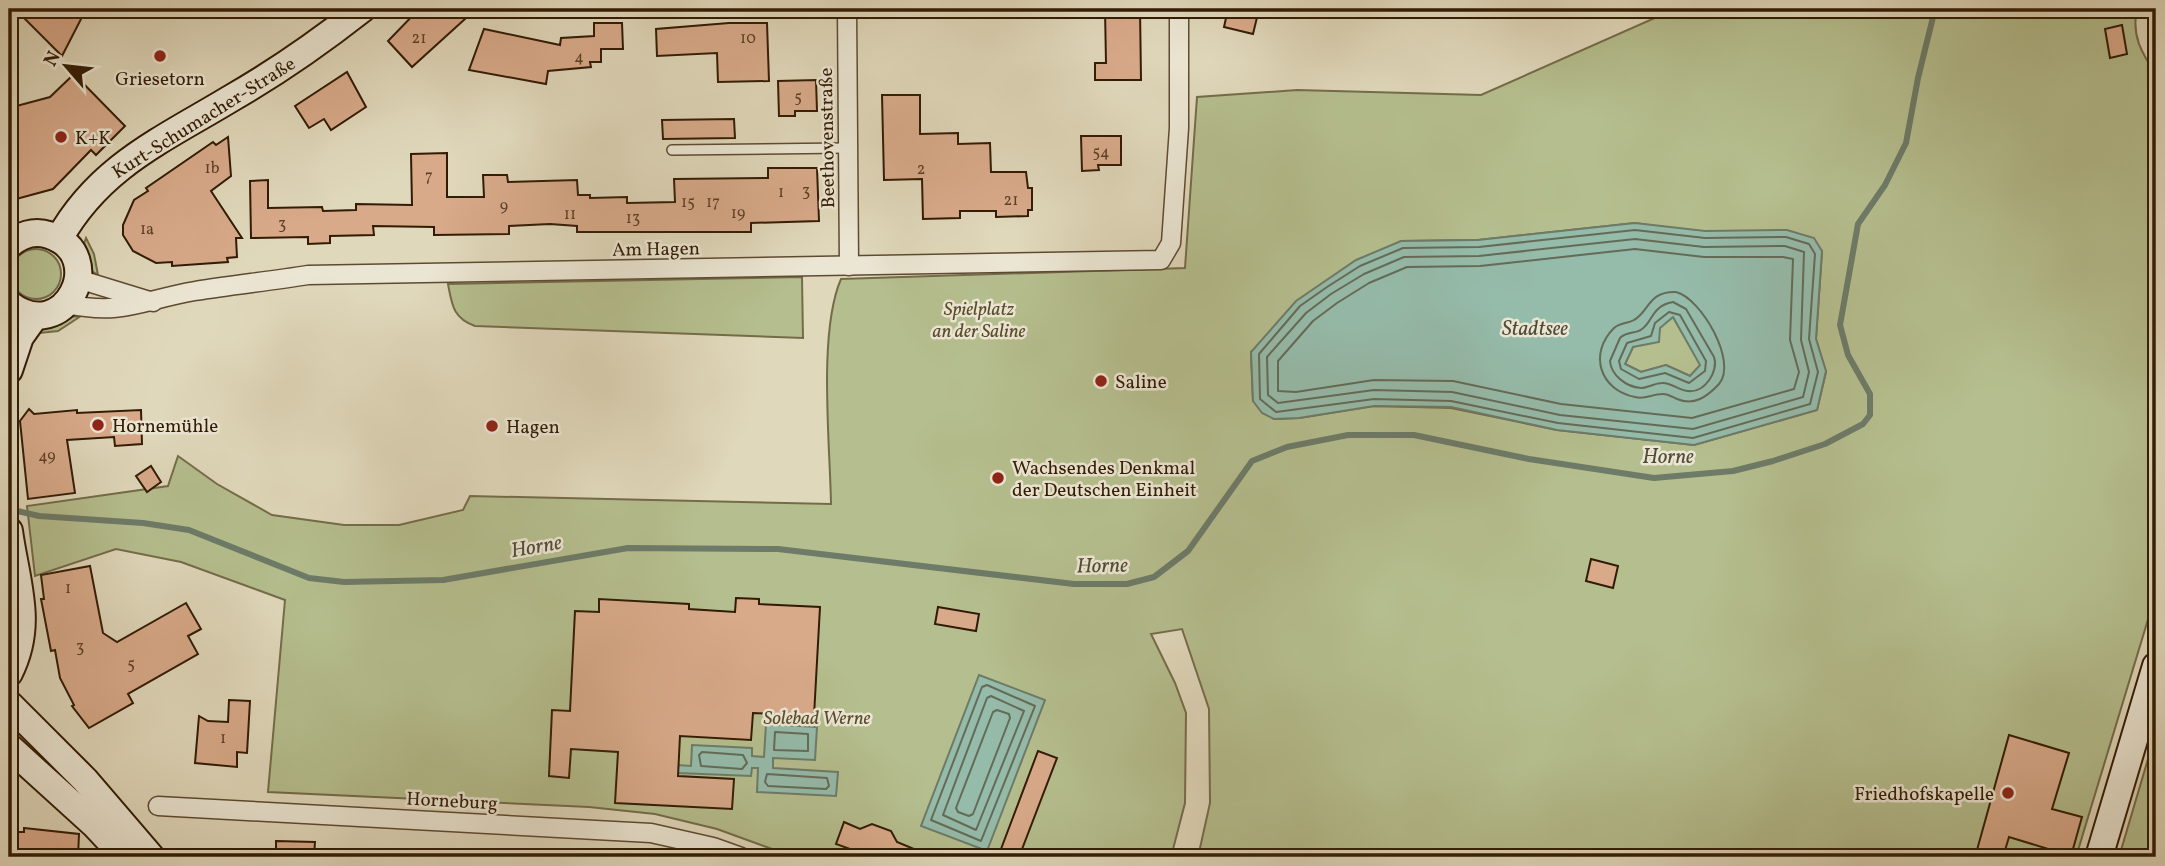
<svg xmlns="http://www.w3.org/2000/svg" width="2165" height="866" font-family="Vollkorn,serif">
<rect width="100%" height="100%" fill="#e0d8bb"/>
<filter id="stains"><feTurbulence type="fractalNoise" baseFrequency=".00286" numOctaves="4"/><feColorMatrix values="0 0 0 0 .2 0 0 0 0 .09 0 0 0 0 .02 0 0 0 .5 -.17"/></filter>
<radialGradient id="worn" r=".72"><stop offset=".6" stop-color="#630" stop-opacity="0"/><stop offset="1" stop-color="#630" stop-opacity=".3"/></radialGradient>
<g fill="#b5be8e" stroke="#746c49" stroke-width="2" fill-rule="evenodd">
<path d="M1675 9H2137C2131 36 2142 53 2156 75V593L2076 857H1198L1210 803 1209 709 1182 629 1151 634 1175 683 1186 713 1185 803 1171 857H794L717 829 655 814 589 807 268 792 285 600 181 562 116 549 35 576 27 506 168 486 178 456 217 484 272 515 344 525H399L463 510 470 496 831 504C830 443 818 332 841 279L1185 268 1197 97 1297 90 1481 95ZM1635 223 1822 251 1816 339 1826 372 1817 410 1694 445 1557 430 1451 408 1374 406 1299 418 1274 419 1253 401 1251 352 1401 241 1478 240Z"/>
<path d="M86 238 94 254 98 275C82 267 80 253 86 238Z"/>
<circle cx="36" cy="274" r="25"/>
<path d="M802 277 803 338 475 326C453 318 452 305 448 284Z"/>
<path d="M81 316 58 331 30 334C41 321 64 317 81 316Z"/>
<path d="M1673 317 1701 365 1690 376 1666 365 1641 372 1625 364 1633 347Z"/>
<path d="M2156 732V857H2119Z"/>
</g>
<g fill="#95bbaa" stroke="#6d7b68" stroke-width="2" fill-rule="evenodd">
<path d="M1635 223 1705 231 1787 230 1814 238 1822 251 1816 339 1826 371 1817 410 1694 445 1557 430 1451 407 1374 406 1299 418 1274 419 1262 413 1253 401 1251 352 1296 301 1356 260 1401 241 1478 240ZM1673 317 1700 365 1690 376 1666 365 1641 372 1625 364 1633 347 1659 342 1660 328Z"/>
<path d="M979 675 1045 700 987 851 921 826Z"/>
<path d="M766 724 817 727 815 760 773 758V768L838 772 836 796 757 792 758 768H752L751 776 678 773V765L691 766 692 745 752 748V756L764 757Z"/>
</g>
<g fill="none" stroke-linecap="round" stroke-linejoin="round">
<g stroke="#646b57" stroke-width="2">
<path d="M1635 230 1705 238 1786 237 1809 244 1815 254 1809 339 1818 372 1810 404 1693 438 1558 423 1451 401 1374 399 1276 412 1260 399 1259 354 1300 306 1327 287 1360 266 1403 248 1479 247Z"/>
<path d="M1635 239 1704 247 1785 246 1804 252 1801 340 1809 372 1803 397 1693 429 1560 415 1452 392 1374 390 1278 403 1268 395 1267 357 1306 313 1331 294 1364 274 1404 257 1479 256Z"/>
<path d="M1635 249 1704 257H1783L1793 259 1790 340 1799 372 1794 389 1692 418 1561 404 1453 381 1374 380 1296 392 1278 391V361L1313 321 1337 303 1369 283 1407 267 1480 266Z"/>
<path d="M1676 292C1701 298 1738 362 1719 384 1707 397 1694 406 1677 399 1672 397 1667 393 1662 394 1652 394 1645 400 1635 397 1600 390 1588 354 1614 328 1620 322 1627 324 1634 320 1649 312 1648 291 1676 292Z"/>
<path d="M1673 302 1686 309 1714 357C1719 371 1705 393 1688 391 1679 391 1671 382 1662 383 1655 383 1648 388 1641 388 1626 387 1611 375 1610 361L1620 338C1627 331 1636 334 1642 329 1653 322 1651 306 1673 302Z"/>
<path d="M1669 312 1680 315 1706 361 1705 371 1689 383 1665 373 1639 379 1621 369 1619 361 1627 343 1651 336 1655 323Z"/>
<path d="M987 685 1035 706 981 841 931 820 982 687Z"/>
<path d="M991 696 1024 711 976 830 943 815 987 698Z"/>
<path d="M997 710 1009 714 1010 718 973 814 969 816 958 812 956 808 993 712Z"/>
<path d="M775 732 808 734V751L774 750Z"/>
<path d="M702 752 743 755 747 763 742 769 701 766 699 755Z"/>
<path d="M767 774 827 778 829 786 826 789 768 786 765 782Z"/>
</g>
<path stroke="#6d7b68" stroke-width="6" d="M9 509 39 516 143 523 189 530 309 578 344 582 443 580 628 548 778 549 1074 584H1127L1154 577 1188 551 1252 461 1287 447 1348 435H1414L1529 459 1654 478 1733 471 1773 461 1825 444 1863 424 1870 415V394L1848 355 1840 325 1858 224 1885 185 1906 143 1918 78 1935 9"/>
</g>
<g fill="#d8aa8a" stroke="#321b04" stroke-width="2">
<path d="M23 9H66L81 19 62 56 21 15Z"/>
<path d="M419 9H476L412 67 388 41Z"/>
<path d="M1105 9H1140L1141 80H1095V63H1106Z"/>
<path d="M1228 9H1259L1253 34 1224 27Z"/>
<path d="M594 23H622L623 49H601V62H590L591 67 548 71 546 84 469 70 484 29 560 45 561 38 594 36Z"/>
<path d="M729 23H767L769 81 718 82 717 53 657 56 656 29Z"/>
<path d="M2122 25 2127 54 2110 58 2105 29Z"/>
<path d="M347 72 366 107 331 130 324 119 309 128 295 106Z"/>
<path d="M74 74 125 126 96 155 91 150 53 189 9 201V108L50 97Z"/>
<path d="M816 80 817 111H795V116H779L778 81Z"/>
<path d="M882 95H920V134L958 133V144L990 143 991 172H1026L1028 188H1032V210H1028V216L996 217V211H960V218L923 219 922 179 884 180Z"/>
<path d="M734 119 735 138 663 139 662 120Z"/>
<path d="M1081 136H1121V165H1098L1099 170 1082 171Z"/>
<path d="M228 137 231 176 211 191 242 238H236L237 257 227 258 228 262 172 266V262L156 263 133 251 123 235V225L134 200 148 191 146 188 213 142 216 145Z"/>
<path d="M447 153V197H484L483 175H507L508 182 577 180 578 195H590V198L627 197V203L675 202 674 179 768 178V168H817L819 221 751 223V232H577V226L550 224 509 226V234L434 235V227L373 226 374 235 330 236V243L308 244V237L251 238 250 181 268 180V208L322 207 323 211 356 210V204L412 205 411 154Z"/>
<path d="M29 409 34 414 77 410V413L141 410 142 444 115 446 114 437 67 440 75 493 28 499 20 421Z"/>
<path d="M151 466 161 482 147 492 136 476Z"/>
<path d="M1591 559 1618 566 1613 588 1586 581Z"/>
<path d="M90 566 103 633 117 642 186 603 201 629 188 636 198 654 128 694 133 703 89 728 72 706 74 705 60 678 55 650 51 651 41 599H44L41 575Z"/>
<path d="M736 598 759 599V604L820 607 814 716 753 713 751 740 680 736 678 776 734 779 732 809 615 803 618 752 571 749 569 778 549 776 552 710 570 711 575 611 599 612V599L689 604V609L735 612Z"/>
<path d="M938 607 979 614 976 631 935 624Z"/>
<path d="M229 700 250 701 247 753 237 752V767L195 763 199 716 208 721 228 722Z"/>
<path d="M2009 735 2069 753 2052 809 2082 817 2071 856 2009 837 2003 857 1977 850Z"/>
<path d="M1038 751 1057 758 1019 857H998Z"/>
<path d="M844 822 860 829 872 824 891 831 897 842 933 857H872L836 844Z"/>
<path d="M24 828 79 834 78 857H9V832H24Z"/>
<path d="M276 841 315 842 314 857H276Z"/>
</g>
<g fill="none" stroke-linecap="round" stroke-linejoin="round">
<g stroke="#5e4a32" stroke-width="12">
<path id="lane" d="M672 150 847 148"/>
</g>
<g stroke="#5e4a32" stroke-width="21">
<g id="street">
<path d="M847 9 849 266"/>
<path d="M9 12 12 9"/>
<path d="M78 279 153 302"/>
<path d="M66 304C124 316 142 300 195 291 232 285 271 281 308 275L1161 260 1171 243 1179 128V9"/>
<path d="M158 806 651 833 713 847 741 857"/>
</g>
</g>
<g stroke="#321b04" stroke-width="30">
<g id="secondary">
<path d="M59 239C99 167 162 140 230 99 277 72 320 42 362 9"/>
<path d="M9 245C20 235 34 230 49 235 110 254 65 348 9 304"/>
<path d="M9 370 20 337 35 316"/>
<path d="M9 531C16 582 34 624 9 673"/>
<path d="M9 704 85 780 151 857"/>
<path d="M9 747 95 825 125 857"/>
<path d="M2099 857 2156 666"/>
</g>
</g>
<use href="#lane" stroke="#ebe6d3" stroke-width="9"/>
<use href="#street" stroke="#ebe6d3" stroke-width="18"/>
<use href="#secondary" stroke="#ebe6d3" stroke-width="26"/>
</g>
<g fill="#8f2418" stroke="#ebe6d3" stroke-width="2.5">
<circle cx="160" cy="56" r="7"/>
<circle cx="61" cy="137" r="7"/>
<circle cx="1101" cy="381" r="7"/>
<circle cx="98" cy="425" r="7"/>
<circle cx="492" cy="426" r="7"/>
<circle cx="998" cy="478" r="7"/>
<circle cx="2008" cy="793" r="7"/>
</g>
<g text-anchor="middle" stroke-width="5" stroke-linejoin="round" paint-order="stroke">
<g font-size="16" fill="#5c3f26">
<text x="419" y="43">21</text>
<text x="748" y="43">10</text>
<text x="579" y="62">4</text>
<text x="798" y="102">5</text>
<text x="1101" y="157">54</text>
<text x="212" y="173">1b</text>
<text x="921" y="174">2</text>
<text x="429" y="181">7</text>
<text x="806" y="196">3</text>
<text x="781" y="197">1</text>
<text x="1011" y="205">21</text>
<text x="688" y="207">15</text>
<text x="713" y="207">17</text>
<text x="504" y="211">9</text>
<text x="738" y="218">19</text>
<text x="570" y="219">11</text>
<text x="633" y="223">13</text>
<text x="282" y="229">3</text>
<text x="147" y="234">1a</text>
<text x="47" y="461">49</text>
<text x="68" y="593">1</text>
<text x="80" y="652">3</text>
<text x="131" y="669">5</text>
<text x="223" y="743">1</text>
</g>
<g font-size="19" fill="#321b04" stroke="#ebe6d3" text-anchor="start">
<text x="160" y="85" text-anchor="middle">Griesetorn</text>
<text x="75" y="144">K+K</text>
<text x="1115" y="388">Saline</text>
<text x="112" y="432">Hornemühle</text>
<text x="506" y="433">Hagen</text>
<text x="1012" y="474">Wachsendes Denkmal<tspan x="1012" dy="22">der Deutschen Einheit</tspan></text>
<text x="1994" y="800" text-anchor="end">Friedhofskapelle</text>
</g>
<g font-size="19" fill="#321b04" stroke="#ebe6d3">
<text transform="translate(203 117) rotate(-32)" y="7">Kurt-Schumacher-Straße</text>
<text transform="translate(826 138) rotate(-91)" y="7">Beethovenstraße</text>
<text transform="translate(656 248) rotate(-1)" y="7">Am Hagen</text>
<text transform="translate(452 800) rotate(3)" y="7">Horneburg</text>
</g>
<g font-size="19" font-style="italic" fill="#594c2d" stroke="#ebe6d3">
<text x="979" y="315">Spielplatz<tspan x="979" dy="22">an der Saline</tspan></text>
<text x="817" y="724">Solebad Werne</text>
</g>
<g font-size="21" font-style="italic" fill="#504b36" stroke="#ebe6d3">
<text x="1535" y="335">Stadtsee</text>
<text x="1668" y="463">Horne</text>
<text transform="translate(536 546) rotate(-10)" y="7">Horne</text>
<text transform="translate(1102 565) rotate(-1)" y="7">Horne</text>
</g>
</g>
<rect width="2165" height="866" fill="none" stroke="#e0d8bb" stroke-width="35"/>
<rect x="10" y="10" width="2144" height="845" fill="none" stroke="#321b04" stroke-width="3.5"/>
<rect x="18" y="18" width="2130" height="831" fill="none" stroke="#321b04" stroke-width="2"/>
<g transform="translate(66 66) rotate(298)" stroke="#ebe6d3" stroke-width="5" paint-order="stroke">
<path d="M0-5L12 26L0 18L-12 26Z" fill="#321b04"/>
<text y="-10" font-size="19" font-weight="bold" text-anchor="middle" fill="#321b04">N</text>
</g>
<rect width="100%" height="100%" filter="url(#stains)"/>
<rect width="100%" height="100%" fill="url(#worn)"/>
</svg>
